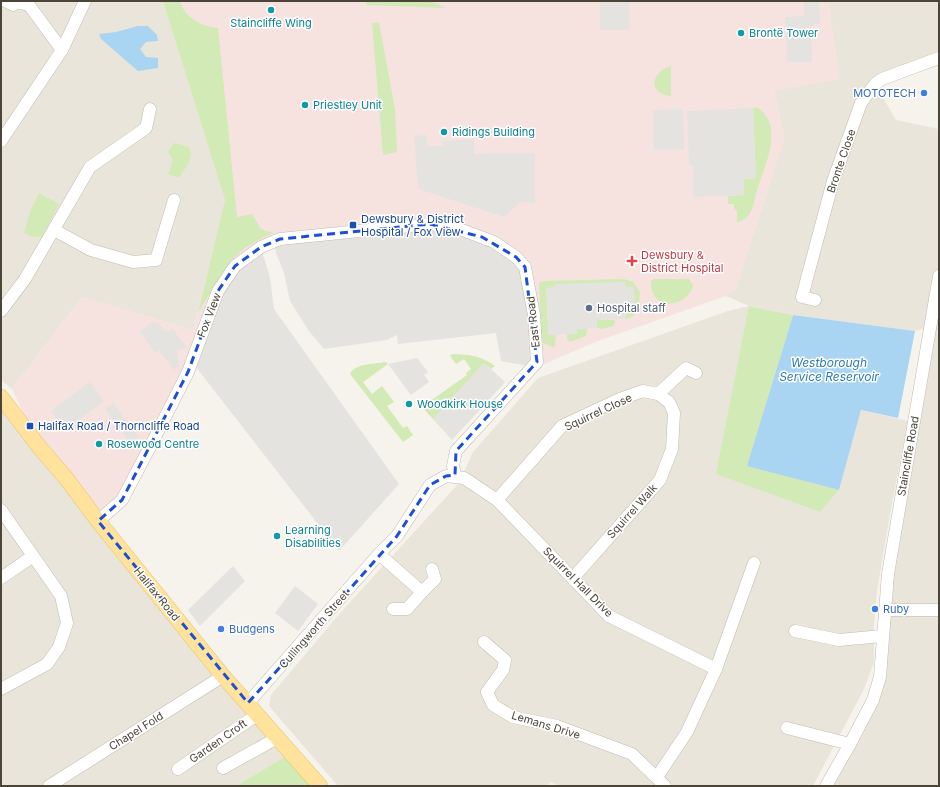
<svg xmlns="http://www.w3.org/2000/svg" width="940" height="787" font-family="Inter,sans-serif">
<rect width="100%" height="100%" fill="#f6f3ec"/>
<g fill="#eae5da">
<path d="M1 1H163L226 200 193 330 82 297 12 389 1 380Z"/>
<path d="M828 1H939V58L875 84 896 120 939 129V786H831L873 700 930 327 915 331 793 315 750 306 820 512 839 490 861 410 908 421 892 503 877 591 874 625V662L864 689 813 786H560L550 782 548 786H338L269 706 271 695 341 612 459 483 473 452 538 378 728 311 749 306 726 296 736 288 784 138 774 89 839 79Z"/>
<path d="M1 397 291 753 236 786H1Z"/>
</g>
<path fill="#f6e3e0" d="M163 1H828L839 79 781 90 774 89 784 138 736 288 726 296 595 342 540 366 494 242 261 247 192 362 122 500 98 521 40 448 12 389 82 297 193 330 225 200Z"/>
<g fill="#d2eab5">
<path d="M163 1H180C185 19 202 26 218 28L237 217 252 214 261 229 274 233C227 251 223 274 198 313L225 200Z"/>
<path d="M366 1H430L446 8 366 5Z"/>
<path d="M379 22 395 109 397 152 383 155 372 23Z"/>
<path d="M671 66V96C647 94 651 71 671 66Z"/>
<path d="M757 107C785 126 765 165 757 190 755 197 753 211 748 216 746 219 740 221 737 223V210H734V204H728V196L744 195V179L756 178 753 108Z"/>
<path d="M174 143 189 147C195 158 185 168 179 178L168 174 173 160 168 152Z"/>
<path d="M39 193 59 204 42 237H33L24 233 30 212Z"/>
<path d="M624 279 633 282 640 292C639 305 640 316 626 319V309L634 308V287L547 288 548 335H556L555 347 550 346 542 342 539 283 545 281Z"/>
<path d="M654 279H689L693 285C688 308 650 313 651 281Z"/>
<path d="M749 306 793 315 747 466 839 490 820 512 716 474Z"/>
<path d="M597 320H615L614 326 602 329 597 328Z"/>
<path d="M587 328 586 336 570 342 567 339V334H577V329Z"/>
<path d="M452 354C470 355 480 355 495 366L491 369 484 363 433 419 422 407 467 375 466 373 471 369 464 359 456 364 450 356Z"/>
<path d="M386 362 388 364 363 382 372 394 382 386 394 402 387 406 403 428 407 426 413 435 403 442 350 374C355 363 375 364 386 362Z"/>
<path d="M291 753 320 786H236Z"/>
</g>
<g fill="#e5e3e0">
<path d="M600 1H630L629 30H600Z"/>
<path d="M804 1H819L820 24 811 25 812 62H787L785 17 804 16Z"/>
<path d="M753 108 756 178 744 179V195L693 197V166L689 165 687 111Z"/>
<path d="M683 109 684 149 654 150 653 110Z"/>
<path d="M427 135V146H443L442 141 474 139V154L535 153V203L521 202 504 217 418 189 414 136Z"/>
<path d="M407 225 482 237 525 267 534 367 501 361 496 333 398 344 397 335 387 340 324 349 309 331 290 301 284 273 276 253 275 246 280 239Z"/>
<path d="M261 247 270 278 274 309 399 484 339 551 192 362 218 291Z"/>
<path d="M625 282 626 287H634L635 308 626 309V319L597 320V328L577 329V334L548 335 546 288 555 287V284Z"/>
<path d="M151 322 158 323 167 332 173 329 187 348 177 350 179 366 174 370 159 351 155 353 140 332Z"/>
<path d="M417 358 428 372 424 375 429 382 411 395 388 364Z"/>
<path d="M484 363 505 382 452 440 433 419Z"/>
<path d="M90 382 104 401 65 430 51 411Z"/>
<path d="M113 403 139 437 131 444 105 409Z"/>
<path d="M233 566 245 581 200 626 188 610Z"/>
<path d="M295 586 318 604 298 631 275 613Z"/>
</g>
<g fill="#a9d4f2">
<path d="M138 26H148L157 35 158 41 146 42 140 49 146 57 158 58V68L138 71 101 39 99 34 116 32Z"/>
<path d="M793 315 915 331 898 418 861 410 839 490 747 466Z"/>
</g>
<g fill="none" stroke-linecap="round" stroke-linejoin="round">
<g stroke="#c2bbae" stroke-width="13">
<g id="minor">
<path d="M5 1 13 5 15 2 29 5 62 50"/>
<path d="M1 141 62 50 85 1"/>
<path d="M54 230 91 250 133 262 156 260 174 200"/>
<path d="M815 300 802 297 833 181 861 103 875 84 882 79 939 58"/>
<path d="M1 311 25 279 90 167 146 128 150 109"/>
<path d="M658 394 686 368 696 373"/>
<path d="M497 500 562 426 620 399 643 391 658 394 669 402 674 413 672 449 660 480 573 578"/>
<path d="M1 510 61 596 67 623 59 647 47 664 1 689"/>
<path d="M98 521 122 500 151 445 188 372 218 291 235 266 261 247 280 239 430 224 457 228 494 242 516 257 525 267 534 315 537 362 456 451 453 466 455 475"/>
<path d="M379 554 422 592 435 579 432 569"/>
<path d="M1 578 33 556"/>
<path d="M393 609H407L422 592"/>
<path d="M886 610H939"/>
<path d="M795 631 839 640 882 636"/>
<path d="M484 642 505 660 503 670 487 692 493 705 513 717 557 726 632 754 665 786"/>
<path d="M248 703 379 554 397 536 430 485 446 476 464 478 497 500 609 616 716 669"/>
<path d="M787 728 850 744"/>
<path d="M223 768 277 738"/>
<path d="M178 769 258 714"/>
<path d="M657 777 687 732 716 669 754 563"/>
<path d="M49 786 223 676"/>
<path d="M826 786 850 744 873 700 880 677 888 574 939 276"/>
</g>
</g>
<g stroke="#e6c16a" stroke-width="16">
<path id="major" d="M1 397 40 448 66 478 98 521 223 676 320 786"/>
</g>
<use href="#minor" stroke="#fff" stroke-width="12"/>
<use href="#major" stroke="#ffe39c" stroke-width="15"/>
</g>
<path fill="none" stroke="#1d4ed8" stroke-width="3" stroke-dasharray="8 5" stroke-linejoin="round" d="M430 224 482 237 516 257 525 267 537 362 456 451 455 475 446 476 430 485 397 536 248 703 98 521 122 500 188 372 218 291 235 266 261 247 280 239Z"/>
<g fill="#0f9aa8" stroke="#fff" stroke-width="1.5">
<circle cx="271" cy="10" r="4"/>
<circle cx="741" cy="33" r="4"/>
<circle cx="305" cy="105" r="4"/>
<circle cx="444" cy="132" r="4"/>
<circle cx="409" cy="404" r="4"/>
<circle cx="99" cy="444" r="4"/>
<circle cx="277" cy="536" r="4"/>
</g>
<g fill="#3f7fe0" stroke="#fff" stroke-width="1.5">
<circle cx="924" cy="93" r="4"/>
<circle cx="875" cy="609" r="4"/>
<circle cx="221" cy="629" r="4"/>
</g>
<g fill="#1a4fb4" stroke="#fff" stroke-width="1.5">
<rect x="349" y="221" width="8" height="8" rx="2"/>
<rect x="26" y="422" width="8" height="8" rx="2"/>
</g>
<path fill="#e0444e" stroke="#fff" stroke-width="1.5" d="M630 255h4v4h4v4h-4v4h-4v-4h-4v-4h4z"/>
<circle fill="#5c6f8a" stroke="#fff" stroke-width="1.5" cx="589" cy="308" r="4"/>
<g text-anchor="middle" stroke-width="3" stroke-linejoin="round" paint-order="stroke">
<g font-size="11" fill="#0d838f" stroke="#fff" text-anchor="start">
<text x="271" y="27" text-anchor="middle">Staincliffe Wing</text>
<text x="749" y="37">Brontë Tower</text>
<text x="313" y="109">Priestley Unit</text>
<text x="452" y="136">Ridings Building</text>
<text x="417" y="408">Woodkirk House</text>
<text x="107" y="448">Rosewood Centre</text>
<text x="285" y="534">Learning<tspan x="285" dy="13">Disabilities</tspan></text>
</g>
<g font-size="11" fill="#366cbe" stroke="#fff" text-anchor="start">
<text x="916" y="97" text-anchor="end">MOTOTECH</text>
<text x="883" y="613">Ruby</text>
<text x="229" y="633">Budgens</text>
</g>
<g font-size="11" fill="#4b4439" stroke="#fff">
<text transform="translate(841 161) rotate(-71)" y="4">Bronte Close</text>
<text transform="translate(209 315) rotate(-69)" y="4">Fox View</text>
<text transform="translate(533 322) rotate(-96)" y="4">East Road</text>
<text transform="translate(598 412) rotate(-25)" y="4">Squirrel Close</text>
<text transform="translate(908 456) rotate(-80)" y="4">Staincliffe Road</text>
<text transform="translate(632 511) rotate(-48)" y="4">Squirrel Walk</text>
<text transform="translate(578 582) rotate(45)" y="4">Squirrel Hall Drive</text>
<text transform="translate(157 594) rotate(51)" y="4">Halifax Road</text>
<text transform="translate(314 629) rotate(-49)" y="4">Cullingworth Street</text>
<text transform="translate(546 725) rotate(17)" y="4">Lemans Drive</text>
<text transform="translate(136 731) rotate(-32)" y="4">Chapel Fold</text>
<text transform="translate(218 741) rotate(-35)" y="4">Garden Croft</text>
</g>
<g font-size="11" fill="#164399" stroke="#fff" text-anchor="start">
<text x="361" y="223">Dewsbury &amp; District<tspan x="361" dy="13">Hospital / Fox View</tspan></text>
<text x="38" y="430">Halifax Road / Thorncliffe Road</text>
</g>
<g font-size="11" fill="#be3a42" stroke="#fff" text-anchor="start">
<text x="641" y="259">Dewsbury &amp;<tspan x="641" dy="13">District Hospital</tspan></text>
</g>
<g font-size="11" fill="#4e5e75" stroke="#fff" text-anchor="start">
<text x="597" y="312">Hospital staff</text>
</g>
<g font-size="12" font-style="italic" fill="#2e7ab2" stroke="#fff">
<text x="829" y="367">Westborough<tspan x="829" dy="14">Service Reservoir</tspan></text>
</g>
</g>
<rect width="940" height="787" fill="none" stroke="#4b4439" stroke-width="4"/>
</svg>
